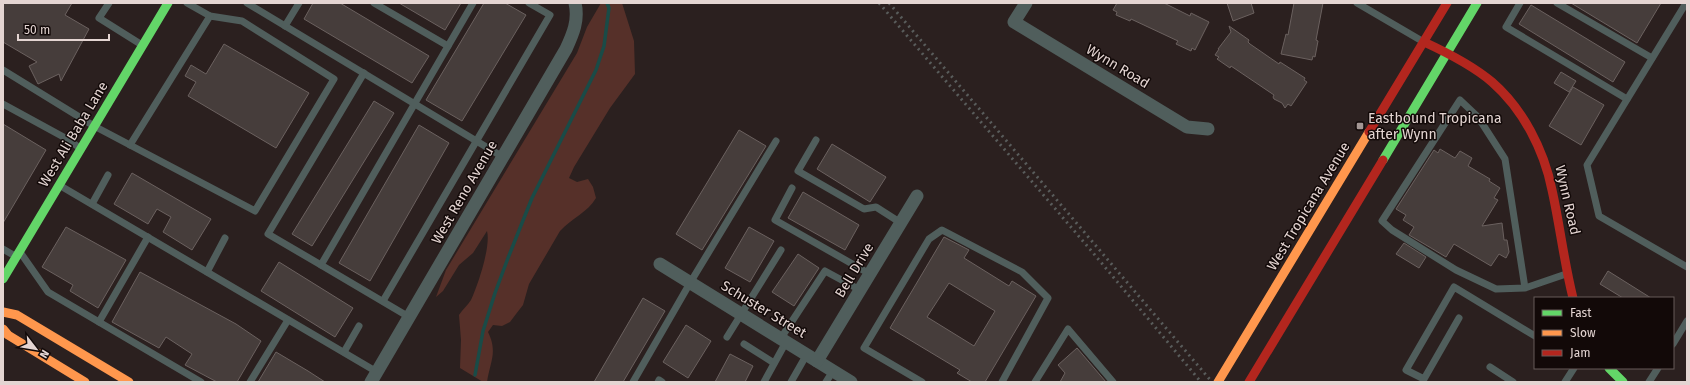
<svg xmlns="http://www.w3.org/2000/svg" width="1690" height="385" font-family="'Fira Sans',sans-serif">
<rect width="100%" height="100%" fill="#2b201f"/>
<path fill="#563029" d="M601 3H622L634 41 635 74 610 108 574 167 569 178 577 182 588 179 593 187 596 198C587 213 572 218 560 231L529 284 523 305 516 314 510 322 502 326 493 325 488 332C498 352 490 362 487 382H483L460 368 461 340 459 315C462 310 468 305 471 300 478 285 491 246 487 231L473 253 459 265 443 291 436 297 446 270 577 53 587 27Z"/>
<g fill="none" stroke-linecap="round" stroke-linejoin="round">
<path stroke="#1a4b47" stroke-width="3.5" d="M475 375 483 331 495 293 508 258 532 198 596 70 604 46 609 8 607 3"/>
</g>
<g fill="#463d3b" stroke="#6b615f" fill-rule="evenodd">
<path d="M3 3H72L65 15 89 29 61 81 59 74 38 84 29 66 37 62 3 42Z"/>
<path d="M313 3H340L429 56 412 83 304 19Z"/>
<path d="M399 3H461L445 30Z"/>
<path d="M484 3H505L526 15 462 121 426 100Z"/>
<path d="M1117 3H1164L1190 16 1191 13 1209 22 1195 50 1192 48 1191 51 1176 44 1178 41 1131 19 1130 21 1116 15 1117 12 1113 10Z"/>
<path d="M1227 3H1251L1254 13 1233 21Z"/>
<path d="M1294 3H1323L1316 40 1318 41 1315 57 1313 56 1312 60 1281 54 1286 34 1288 35Z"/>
<path d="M1571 3H1661L1637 43Z"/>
<path d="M1531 5 1625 62 1613 82 1519 24Z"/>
<path d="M1229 26 1249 40 1248 42 1250 44 1279 64 1280 62 1305 78 1304 80 1307 82 1291 106 1288 104 1285 108 1282 103 1274 99 1273 97 1274 95 1231 66 1230 68 1217 59 1219 57 1215 55 1219 49H1218L1231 32Z"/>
<path d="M224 44 309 93 276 148 188 96 196 82 185 76 191 65 206 74Z"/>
<path d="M1561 72 1576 81 1569 92 1554 83Z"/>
<path d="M1573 87 1604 105 1581 145 1549 126Z"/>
<path d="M374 101 394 113 312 246 292 234Z"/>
<path d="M3 124 46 150 3 223Z"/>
<path d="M419 125 449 143 370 281 339 263Z"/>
<path d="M739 130 766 146 702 250 676 234Z"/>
<path d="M832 144 886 177 870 202 817 169Z"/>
<path d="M1440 149 1455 158 1460 151 1472 158 1468 166 1490 179 1489 181 1500 188 1494 198 1498 200 1482 226 1502 223 1504 240H1507L1509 252 1506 258 1499 254 1491 266 1454 244 1446 257 1431 248 1409 235 1414 227 1403 220 1406 215 1396 209 1434 150 1438 153Z"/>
<path d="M132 173 211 219 192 250 163 232 171 217 157 209 148 224 114 204Z"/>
<path d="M803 192 859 225 845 250 788 218Z"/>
<path d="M66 227 126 260 98 308 70 291 73 285 42 267Z"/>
<path d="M749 227 774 241 750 282 725 268Z"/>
<path d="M944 237 969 250 964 258 1009 286 1012 281 1036 296 985 382H972L957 373 960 370 890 328ZM949 283 995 311 974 346 927 317Z"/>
<path d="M1404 243 1426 257 1419 268 1396 254Z"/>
<path d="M798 254 819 268 794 306 772 292Z"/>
<path d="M279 262 353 308 335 337 261 291Z"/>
<path d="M1608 271 1651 298H1623L1600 284Z"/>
<path d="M140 272 236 324 261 341 237 382H217L185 365 192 354 166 337 159 348 112 322Z"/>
<path d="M643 298 665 311 623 382H594Z"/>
<path d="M686 325 711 341 688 378 663 362Z"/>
<path d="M1077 348 1106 382H1060L1065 373 1058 365Z"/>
<path d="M276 352 308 371 325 382H258Z"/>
<path d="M730 354 753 366 745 382H715Z"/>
</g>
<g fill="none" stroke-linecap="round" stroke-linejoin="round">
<g stroke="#505e5c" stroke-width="7">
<path d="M109 3 99 18 142 45"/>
<path d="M247 3 503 157"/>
<path d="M374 3 448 46"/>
<path d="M1357 3 1422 41"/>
<path d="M1520 3 1506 27 1627 99"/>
<path d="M1557 3 1652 58"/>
<path d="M1686 3 1587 165 1599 216 1687 267"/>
<path d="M285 26 299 3"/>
<path d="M3 70 94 126 255 211 334 79 242 21 210 16 187 3"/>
<path d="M3 104 69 140 81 149"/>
<path d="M816 140 798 171 864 209 876 207 901 223"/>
<path d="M130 145 210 16"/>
<path d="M59 185 377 372"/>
<path d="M792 188 775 220 870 274"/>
<path d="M92 204 108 175"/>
<path d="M3 249 15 256"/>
<path d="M20 252 48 292 201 382"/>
<path d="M321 265 268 234 364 73"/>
<path d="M207 272 225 238"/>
<path d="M1525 288 1496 289 1456 270 1392 230 1382 221 1460 100 1478 117 1505 159 1525 288 1566 274"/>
<path d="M383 301 550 15 529 3"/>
<path d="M409 317 321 265 473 3"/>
<path d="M1459 318 1424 379 1406 370 1454 287 1535 336"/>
<path d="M99 322 148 237"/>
<path d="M727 337 781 250"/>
<path d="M781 338 825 271 860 290"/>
<path d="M744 344 774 363"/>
<path d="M1673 344 1687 321"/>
<path d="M344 352 359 326"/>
<path d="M1490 367 1513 382"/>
<path d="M250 382 288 320"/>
<path d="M633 382 690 283 776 141"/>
<path d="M658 382 659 380 662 382"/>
<path d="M764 382 786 342"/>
<path d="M791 382 807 354"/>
<path d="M826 382 833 371"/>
<path d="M922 382 864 348 929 239 942 230 1022 272 1048 298 1002 382"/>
<path d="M1035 382 1068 329 1113 382"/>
<path d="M1565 382 1574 368"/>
<path d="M1649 382 1658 368"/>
</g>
<g stroke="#505e5c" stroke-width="13">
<path d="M1026 3 1014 22 1187 127 1208 129"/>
<path d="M660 264 851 382"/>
<path d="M817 361 917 196"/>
<path d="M371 382 566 49C573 34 579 20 575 3"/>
</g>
<g stroke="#63d668" stroke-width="9">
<path d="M1383 160 1477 3"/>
<path d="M3 279 168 3"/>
<path d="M1609 368 1623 382"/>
</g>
<g stroke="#ff974d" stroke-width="9">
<path d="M3 312 17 315 129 382"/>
<path d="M3 329 8 335 85 382"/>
<path d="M1218 382 1369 132"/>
</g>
<g stroke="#b3261e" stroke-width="9">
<path d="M1424 42C1448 53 1472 65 1492 82 1523 109 1544 150 1552 190 1560 226 1564 262 1573 298"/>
<path d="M1369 132 1447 3"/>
<path d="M1249 382 1383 160"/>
</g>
<g stroke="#595c5b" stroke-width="3" stroke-dasharray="2 4" stroke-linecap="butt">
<path d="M879 3 1094 254 1201 382"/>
<path d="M889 3 1212 382"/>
</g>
</g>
<rect fill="#a39693" stroke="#120908" stroke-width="1.5" x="1356" y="122" width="8" height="8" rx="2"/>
<g text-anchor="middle" stroke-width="3" stroke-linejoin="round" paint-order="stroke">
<g font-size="14" fill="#e4d5d2" stroke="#120908">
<text transform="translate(1118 66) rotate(31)" y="5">Wynn Road</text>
<text transform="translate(73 134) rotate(-59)" y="5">West Ali Baba Lane</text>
<text transform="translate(464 192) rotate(-60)" y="5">West Reno Avenue</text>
<text transform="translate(1568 200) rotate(77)" y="5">Wynn Road</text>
<text transform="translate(1308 206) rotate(-59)" y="5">West Tropicana Avenue</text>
<text transform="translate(854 270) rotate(-59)" y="5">Bell Drive</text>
<text transform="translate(764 309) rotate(31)" y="5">Schuster Street</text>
</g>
<g font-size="14" fill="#e4d5d2" stroke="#120908" text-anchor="start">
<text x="1368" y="123">Eastbound Tropicana<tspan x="1368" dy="16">after Wynn</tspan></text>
</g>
</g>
<rect width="1690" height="385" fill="none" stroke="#e4d5d2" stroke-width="8"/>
<rect x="1534" y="297" width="140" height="72" fill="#120908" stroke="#665b59"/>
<rect x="1542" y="310" width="20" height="6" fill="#63d668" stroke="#665b59"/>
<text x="1570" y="317" font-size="12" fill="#e4d5d2">Fast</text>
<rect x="1542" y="330" width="20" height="6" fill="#ff974d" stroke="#665b59"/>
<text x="1570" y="337" font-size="12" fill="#e4d5d2">Slow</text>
<rect x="1542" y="350" width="20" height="6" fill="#b3261e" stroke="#665b59"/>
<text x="1570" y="357" font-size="12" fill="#e4d5d2">Jam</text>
<g transform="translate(36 349) rotate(121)" stroke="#120908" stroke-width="3" paint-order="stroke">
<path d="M0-3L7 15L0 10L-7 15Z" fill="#e4d5d2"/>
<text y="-6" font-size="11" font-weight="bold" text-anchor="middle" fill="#e4d5d2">N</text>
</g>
<path d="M18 34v6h91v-6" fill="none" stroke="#e4d5d2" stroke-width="2"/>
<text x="24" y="34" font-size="12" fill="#e4d5d2" stroke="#120908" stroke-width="3" paint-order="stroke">50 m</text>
</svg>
